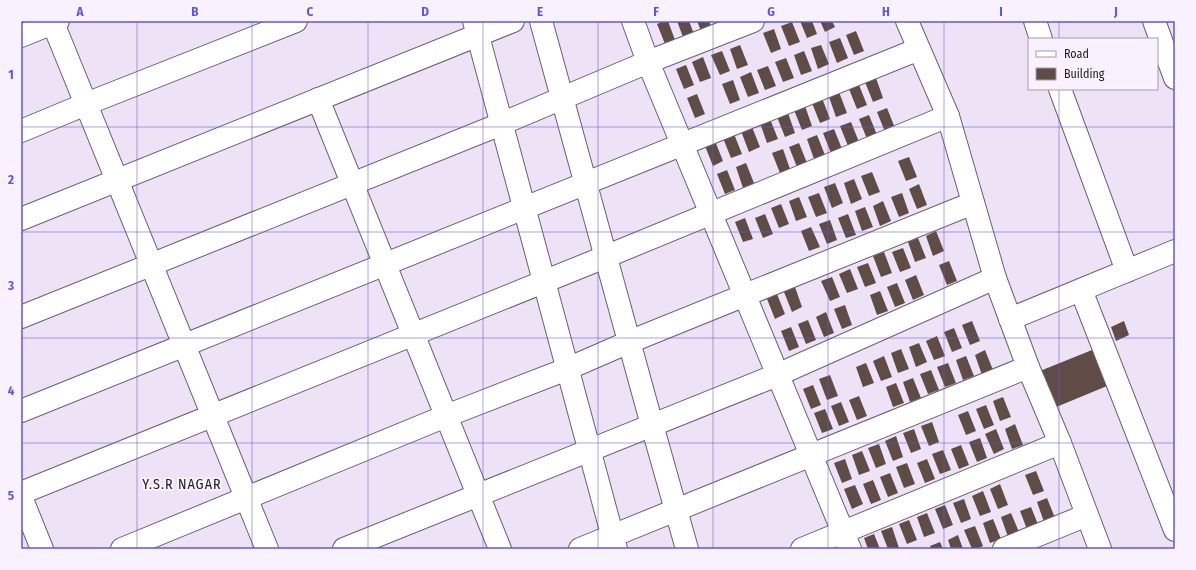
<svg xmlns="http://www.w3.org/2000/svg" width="1196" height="570" font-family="'Fira Sans Condensed',sans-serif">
<rect width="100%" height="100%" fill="#eee3f6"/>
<g fill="#5f4c47">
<path d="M664 21H668L675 40 665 44 657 24Z"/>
<path d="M677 21H689L694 34 683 37Z"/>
<path d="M697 21H709L711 26 701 31Z"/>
<path d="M800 21H812L817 34 807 38Z"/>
<path d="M820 21H832L835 27 825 32Z"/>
<path d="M792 22 800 42 789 46 781 26Z"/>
<path d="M774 29 781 49 771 53 763 33Z"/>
<path d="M856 31 864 51 854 55 846 35Z"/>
<path d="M840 38 848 58 837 63 829 42Z"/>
<path d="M740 45 748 65 737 69 730 49Z"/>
<path d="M821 45 829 64 818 69 811 48Z"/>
<path d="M722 51 730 71 720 75 711 55Z"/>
<path d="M804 51 812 71 801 75 794 55Z"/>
<path d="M703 57 711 78 700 82 692 62Z"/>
<path d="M786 58 794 78 783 82 775 62Z"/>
<path d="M686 65 694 85 684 89 676 69Z"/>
<path d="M768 66 776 86 765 90 757 70Z"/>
<path d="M751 72 759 93 748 97 740 77Z"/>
<path d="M876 78 883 98 873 102 865 82Z"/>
<path d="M733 80 740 100 730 104 722 84Z"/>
<path d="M859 85 867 105 857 109 849 89Z"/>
<path d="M839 92 847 113 836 117 829 97Z"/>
<path d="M697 94 705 114 695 118 687 98Z"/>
<path d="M822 98 830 119 820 123 812 103Z"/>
<path d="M805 106 812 126 802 130 794 110Z"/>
<path d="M887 108 895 128 885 132 877 112Z"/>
<path d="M788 113 795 133 785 137 777 117Z"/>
<path d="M869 115 877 135 867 139 859 119Z"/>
<path d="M770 119 778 139 767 143 760 123Z"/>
<path d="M851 122 859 142 848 146 840 126Z"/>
<path d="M752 127 760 147 749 152 741 131Z"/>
<path d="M834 129 842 149 831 153 823 133Z"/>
<path d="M734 134 742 154 731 158 723 138Z"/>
<path d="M817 135 825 155 814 159 807 139Z"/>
<path d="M715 141 723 161 713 166 705 146Z"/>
<path d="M799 143 807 163 797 167 789 147Z"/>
<path d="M783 149 790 169 780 173 772 153Z"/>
<path d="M909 157 917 177 906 181 898 161Z"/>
<path d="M746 163 754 183 743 188 736 167Z"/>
<path d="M727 170 735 190 725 194 717 174Z"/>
<path d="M872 172 880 192 869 196 861 176Z"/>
<path d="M854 179 862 199 851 204 844 183Z"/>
<path d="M835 183 843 203 832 208 824 187Z"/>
<path d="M919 184 927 205 917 209 909 189Z"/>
<path d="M819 193 827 213 816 217 808 197Z"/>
<path d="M902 193 909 213 899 217 891 197Z"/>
<path d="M799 197 807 217 796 221 789 201Z"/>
<path d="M883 201 891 221 880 226 873 206Z"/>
<path d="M781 204 789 224 779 228 771 208Z"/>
<path d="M865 207 873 227 862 231 855 211Z"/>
<path d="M765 214 773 234 763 238 755 218Z"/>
<path d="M848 214 856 235 846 238 838 218Z"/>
<path d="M745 218 753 239 743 242 735 222Z"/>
<path d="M830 220 837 240 827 244 819 224Z"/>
<path d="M811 227 820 247 809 251 801 231Z"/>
<path d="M936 231 944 251 933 256 926 236Z"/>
<path d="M918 238 926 258 915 262 908 242Z"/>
<path d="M903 248 911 268 900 272 892 252Z"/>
<path d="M884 252 892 273 881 277 873 256Z"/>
<path d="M949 261 957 281 947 285 939 265Z"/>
<path d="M868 263 876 283 865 287 857 267Z"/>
<path d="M850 269 858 289 847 293 839 274Z"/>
<path d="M916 275 924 295 913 300 905 280Z"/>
<path d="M832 277 840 297 830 301 821 281Z"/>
<path d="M897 283 905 303 895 307 887 287Z"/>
<path d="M795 287 802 307 792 312 784 292Z"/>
<path d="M880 291 888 311 877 315 870 295Z"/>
<path d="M777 294 785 314 775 319 767 299Z"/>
<path d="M845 305 852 325 842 329 834 309Z"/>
<path d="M826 312 834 333 824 337 816 317Z"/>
<path d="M808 320 816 340 806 344 798 324Z"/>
<path d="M972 321 980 341 970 345 962 325Z"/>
<path d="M1124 321 1129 335 1116 341 1111 327Z"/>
<path d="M791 327 799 347 789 351 781 331Z"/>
<path d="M954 328 962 348 952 352 944 332Z"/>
<path d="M937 336 945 356 934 360 926 341Z"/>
<path d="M919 343 927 362 916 367 909 347Z"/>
<path d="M901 349 909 369 898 373 891 353Z"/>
<path d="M985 350 993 370 982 375 975 355Z"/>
<path d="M1092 350 1107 386 1049 410 1035 373Z"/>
<path d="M884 356 892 377 881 381 873 361Z"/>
<path d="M966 356 974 376 963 380 956 360Z"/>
<path d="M866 363 874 383 863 387 856 367Z"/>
<path d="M948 363 956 383 945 387 937 367Z"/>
<path d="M931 370 939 390 928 394 920 374Z"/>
<path d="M830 375 838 396 827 400 819 379Z"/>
<path d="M913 378 921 398 910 402 903 382Z"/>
<path d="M896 383 904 403 893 407 886 387Z"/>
<path d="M813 385 821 405 811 409 803 389Z"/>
<path d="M859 396 867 416 857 420 849 400Z"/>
<path d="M1003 397 1011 417 1000 421 993 401Z"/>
<path d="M841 402 849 422 839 426 831 406Z"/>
<path d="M986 405 994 425 984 429 976 409Z"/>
<path d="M825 409 833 429 822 433 814 413Z"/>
<path d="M968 411 976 431 966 435 958 415Z"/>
<path d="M932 422 939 442 929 446 921 426Z"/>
<path d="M1015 424 1023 445 1012 449 1005 429Z"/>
<path d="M914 429 921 449 911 453 903 433Z"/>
<path d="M996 429 1004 449 994 454 985 434Z"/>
<path d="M896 436 903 457 893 461 885 441Z"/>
<path d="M980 438 987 458 977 462 969 442Z"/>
<path d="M879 444 886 464 876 468 868 448Z"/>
<path d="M961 445 969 465 959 469 951 449Z"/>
<path d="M943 450 951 470 940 474 932 454Z"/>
<path d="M862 451 870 471 859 475 852 455Z"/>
<path d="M845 459 852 479 842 483 834 463Z"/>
<path d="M927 459 935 479 925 483 917 463Z"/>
<path d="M907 463 915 484 904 488 896 467Z"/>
<path d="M1036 471 1044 491 1033 495 1025 475Z"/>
<path d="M890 473 898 493 888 497 880 477Z"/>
<path d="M873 480 881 500 871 504 863 484Z"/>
<path d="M1000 484 1008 505 998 509 990 489Z"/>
<path d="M855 485 863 504 852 509 844 489Z"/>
<path d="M983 491 991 512 980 516 972 496Z"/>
<path d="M1047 498 1055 518 1044 522 1037 502Z"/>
<path d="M964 499 971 519 961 523 953 503Z"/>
<path d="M945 505 953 525 943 529 935 509Z"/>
<path d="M1031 507 1039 527 1028 532 1020 511Z"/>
<path d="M927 513 935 533 924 537 917 517Z"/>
<path d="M1011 513 1019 532 1008 537 1001 517Z"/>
<path d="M993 519 1001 539 990 543 983 523Z"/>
<path d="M909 520 917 540 907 544 899 524Z"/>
<path d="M975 526 983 546 976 549H972L964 530Z"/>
<path d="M892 527 899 548 895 549H888L881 531Z"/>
<path d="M874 534 880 549H868L864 538Z"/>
<path d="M958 535 963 549H951L948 540Z"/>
<path d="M940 542 943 549H931L930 546Z"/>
</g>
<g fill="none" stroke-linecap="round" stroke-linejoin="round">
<g stroke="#6a6071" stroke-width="24">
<g id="street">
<path d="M474 21 616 549"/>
<path d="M541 21 652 425 687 549"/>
<path d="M633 21 648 62 811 455 850 549"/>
<path d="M907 21 948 116 995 278 1028 367 1060 443 1100 549"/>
<path d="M1035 21 1041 39"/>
<path d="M1154 21 1175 78"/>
<path d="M53 23 267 549"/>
<path d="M21 36 58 21"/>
<path d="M1060 89 1127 271"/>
<path d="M318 99 500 549"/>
<path d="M21 131 86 104 296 21"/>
<path d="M21 219 513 21"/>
<path d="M1081 290 1175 530"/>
<path d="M21 317 501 124 648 62 753 21"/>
<path d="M1010 319 1175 251"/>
<path d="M21 411 919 49"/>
<path d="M21 493 605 257 948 116"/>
<path d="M21 497 42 549"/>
<path d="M122 549 446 416 567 369 629 342 973 203"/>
<path d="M344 549 777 375 995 278"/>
<path d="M580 549 1028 367"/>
<path d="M802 549 1060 443"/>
<path d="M1004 549 1087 515"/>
</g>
</g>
<use href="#street" stroke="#fff" stroke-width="22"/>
</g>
<path fill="none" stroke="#6358d1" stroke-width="1" stroke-opacity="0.55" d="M137 21V549M252 21V549M368 21V549M483 21V549M598 21V549M713 21V549M828 21V549M944 21V549M1059 21V39M1059 89V549M21 127H1175M21 232H1175M21 338H1175M21 443H1175"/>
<g text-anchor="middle" stroke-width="4" stroke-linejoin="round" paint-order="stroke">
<g font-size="14" letter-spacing="1" fill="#242027" stroke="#f9f2fe">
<text x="182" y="489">Y.S.R NAGAR</text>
</g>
</g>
<rect width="1196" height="570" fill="none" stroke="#f9f2fe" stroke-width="44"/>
<rect x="1028" y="38" width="130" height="52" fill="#f9f2fe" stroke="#a49ea8"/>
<rect x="1036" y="51" width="20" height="6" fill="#ffffff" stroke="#a49ea8"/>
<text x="1064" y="58" font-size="12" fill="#242027">Road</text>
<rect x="1036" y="68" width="20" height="12" fill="#5f4c47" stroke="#a49ea8"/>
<text x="1064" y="78" font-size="12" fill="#242027">Building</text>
<rect x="22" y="22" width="1152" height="526" fill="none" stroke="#6358d1" stroke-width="1.5"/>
<g font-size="13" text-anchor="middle" font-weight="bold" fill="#6358d1">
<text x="80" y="16">A</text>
<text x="195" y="16">B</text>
<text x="310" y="16">C</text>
<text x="425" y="16">D</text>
<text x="540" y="16">E</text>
<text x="656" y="16">F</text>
<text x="771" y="16">G</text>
<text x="886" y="16">H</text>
<text x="1001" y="16">I</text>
<text x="1116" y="16">J</text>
<text x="11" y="79">1</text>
<text x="11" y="184">2</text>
<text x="11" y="290">3</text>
<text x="11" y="395">4</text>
<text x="11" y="500">5</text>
</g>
</svg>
